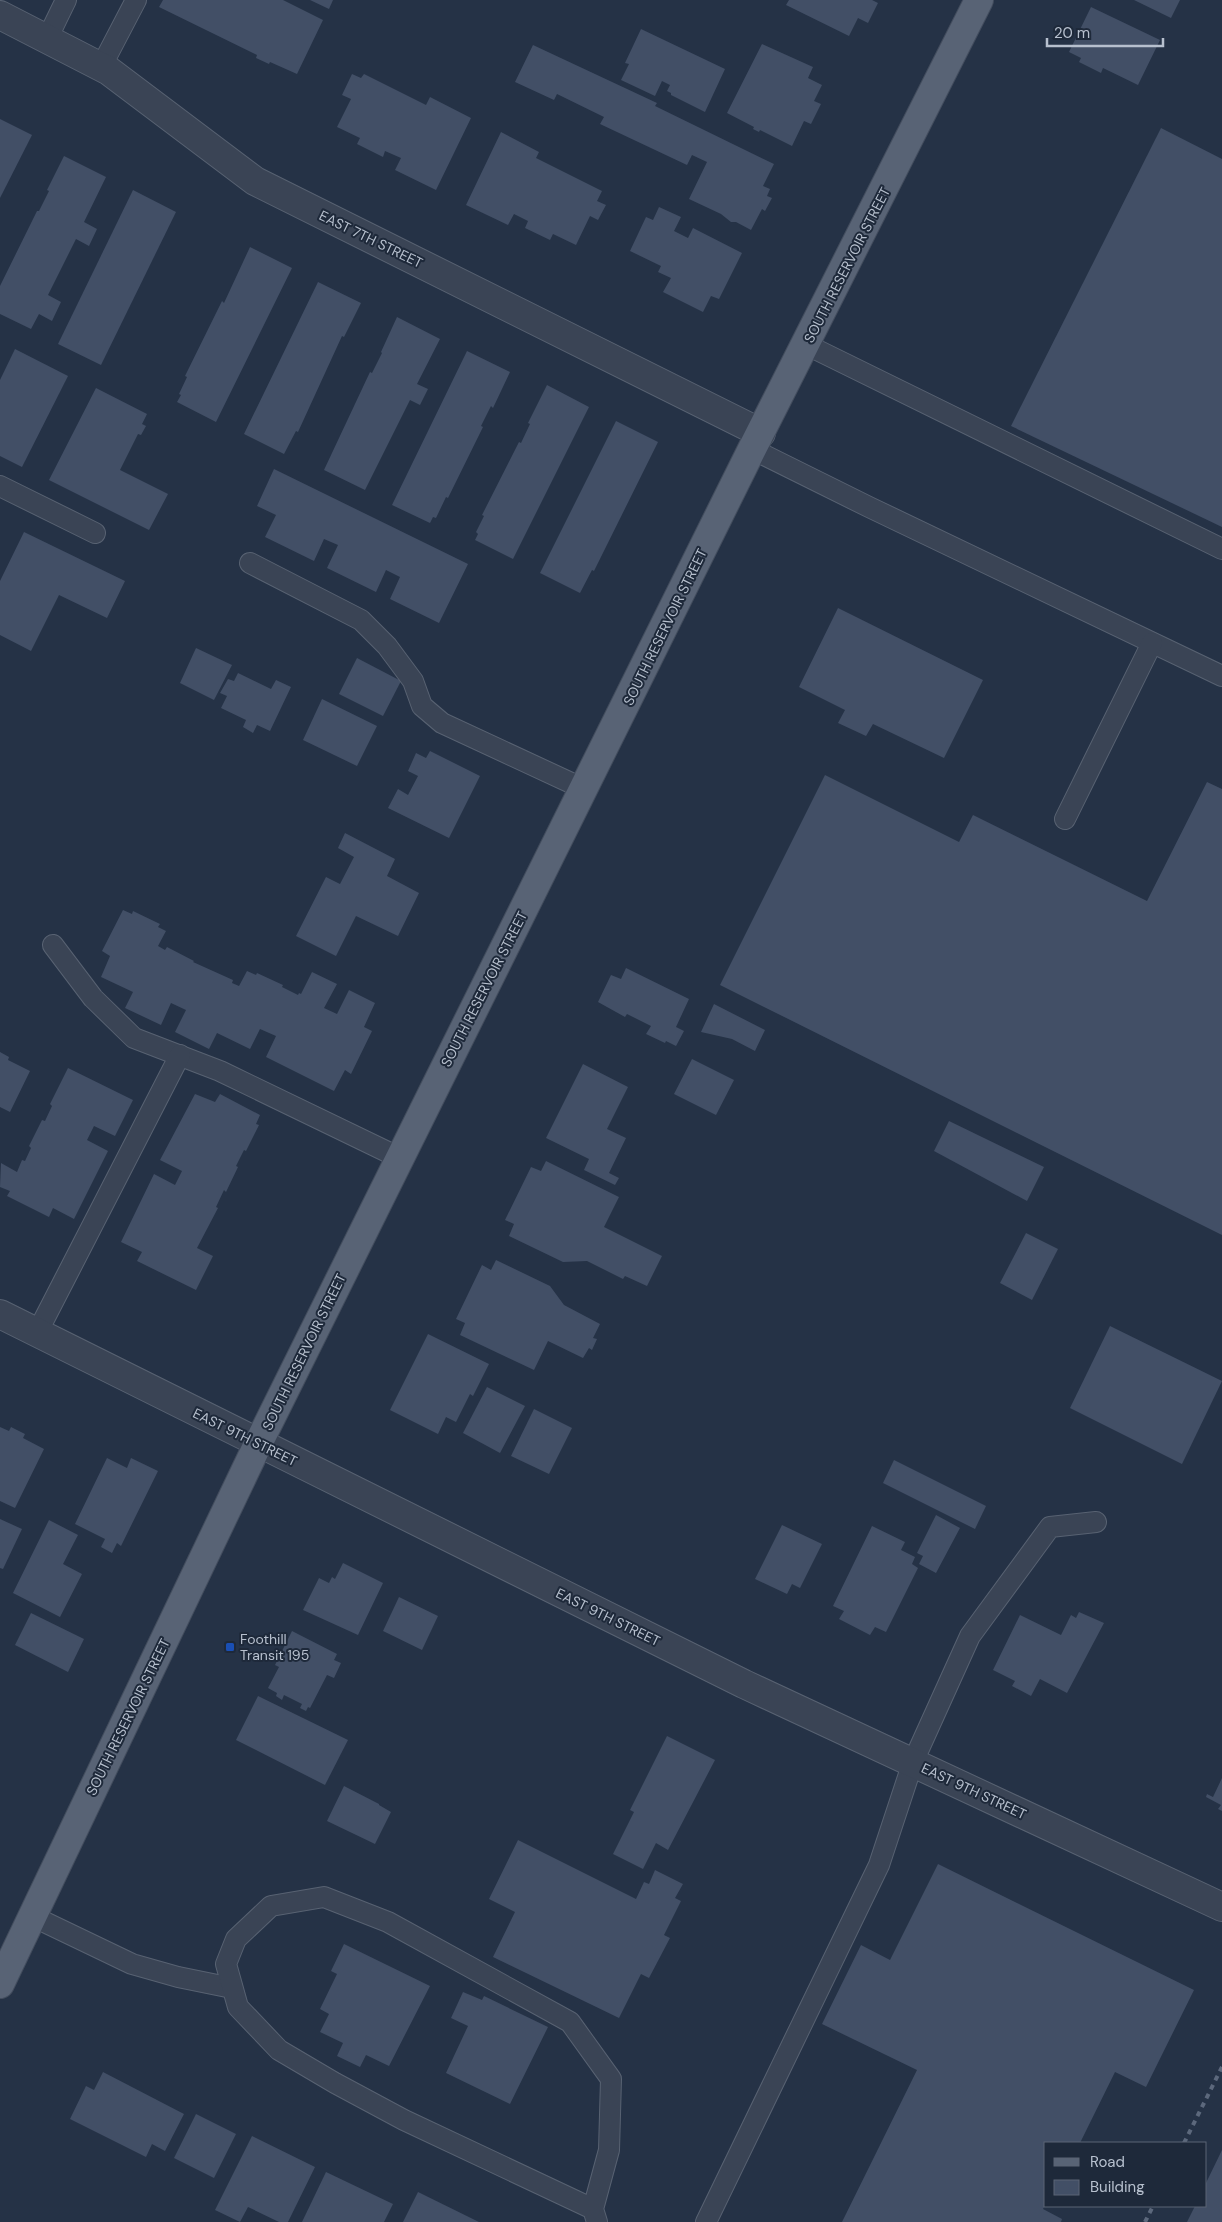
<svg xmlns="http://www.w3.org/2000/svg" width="1222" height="2222" font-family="'DM Sans',sans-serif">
<rect width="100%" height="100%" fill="#253246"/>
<g fill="#424f66">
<path d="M163 0H283L323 20 297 74 270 62 269 64 256 58 257 55 159 7Z"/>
<path d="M310 0H333L329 9Z"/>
<path d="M789 0H872L878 3 868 23 858 18 849 36 786 5Z"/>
<path d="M1134 0H1180L1171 18Z"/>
<path d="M1091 7 1160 40 1138 85 1103 68 1101 73 1079 62 1081 58 1069 52Z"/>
<path d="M641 29 725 69 705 112 671 95V93L667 91 670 85 662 81 655 96 621 80 629 64 625 63Z"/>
<path d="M762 44 813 67 808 78 822 85 814 101 821 104 811 124 804 121 792 146 760 130 759 132 753 129 754 127 727 113Z"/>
<path d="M533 45 657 103 655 106 774 164 763 186 770 189 767 196 772 198 765 211 762 209 751 230 736 222H731L721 214 689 199 707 162 692 155 687 165 600 124 604 117 557 94 554 100 515 82Z"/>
<path d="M352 74 361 78 364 74 426 105 430 97 471 118 436 190 395 170 401 158 385 151 383 157 357 144 360 138 337 127 351 99 342 95Z"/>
<path d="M0 119 32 135 0 198Z"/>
<path d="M1161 128 1222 159V527L1011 426Z"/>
<path d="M501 132 539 152 536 158 602 191 597 201 606 205 598 220 590 216 576 245 553 234 550 240 525 228 528 221 514 214 508 225 466 205Z"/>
<path d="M64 156 106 177 84 222 97 229 89 246 76 239 48 295 61 302 52 321 39 314 31 329 0 314V286L37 211H39L49 191 47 190Z"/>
<path d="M133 190 176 212 101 365 58 344Z"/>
<path d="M659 207 681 217 674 231 688 238 693 228 742 253 719 299 711 296 703 312 663 292 671 278 658 272 661 266 630 251 646 217 653 220Z"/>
<path d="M250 247 292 268 216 422 177 402 181 395 179 394 187 377 185 376 222 301 224 303Z"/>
<path d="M318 282 361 303 344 337 342 336 298 432 296 431 284 454 244 434Z"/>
<path d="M397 317 440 339 417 384 428 389 420 405 410 400 365 490 324 470 370 372 372 373 382 353 381 352Z"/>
<path d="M15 349 68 376 22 467 0 456V380Z"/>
<path d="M467 351 510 372 493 408 491 406 481 426 483 427 448 498 446 497 436 518 433 517 430 523 392 505Z"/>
<path d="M547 385 589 407 513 559 475 540 478 534 476 532 484 516 482 515 519 442 521 443 530 424 528 423Z"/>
<path d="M96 388 147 414 142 424 146 426 141 435 138 434 120 470 168 494 149 530 49 480Z"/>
<path d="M616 421 658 442 594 571 592 570 580 593 540 573Z"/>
<path d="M274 469 468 564 439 623 390 599 400 577 386 570 376 592 327 568 338 545 324 539 314 561 265 537 276 515 257 506Z"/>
<path d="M24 532 125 581 107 618 59 595 31 651 0 635V581Z"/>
<path d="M838 608 983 680 944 758 873 724 866 736 838 723 845 710 799 687Z"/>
<path d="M196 648 232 665 214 700 180 683Z"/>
<path d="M357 658 401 681 383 716 339 694Z"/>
<path d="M238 673 271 689 276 680 291 687 270 731 257 725 253 733 243 727 246 720 221 708 227 696 220 693 228 679 234 681Z"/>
<path d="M322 699 377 726 357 766 303 740Z"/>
<path d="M430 751 480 776 449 838 388 808 398 789 408 795 418 776 408 771 416 753 426 758Z"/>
<path d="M825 775 959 842 973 815 1147 901 1207 782 1222 789V1235L720 985Z"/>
<path d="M345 833 395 859 387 876 419 893 398 936 356 916 336 956 296 936 326 877 340 884 354 857 338 848Z"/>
<path d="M123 910 132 914 133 911 160 924 158 927 166 931 158 946 165 950 167 947 194 961 193 962 233 980 232 983 239 986 247 971 256 975 257 973 283 985 282 987 298 995 299 993 301 994 312 972 337 984 324 1008 337 1014 349 990 375 1003 364 1027 372 1031 351 1074 345 1070 334 1091 266 1057 276 1036 260 1029 250 1049 217 1033 209 1049 175 1032 186 1010 171 1003 161 1025 125 1008 133 992 101 977 110 956 102 951Z"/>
<path d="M626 968 689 999 676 1027 684 1031 676 1046 666 1041 665 1043 646 1034 651 1026 627 1014 625 1017 598 1002 611 975 621 979Z"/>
<path d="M714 1004 765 1030 755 1051 732 1039 701 1032Z"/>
<path d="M0 1052 9 1057 8 1060 30 1071 10 1112 0 1107Z"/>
<path d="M692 1059 734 1080 716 1115 674 1094Z"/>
<path d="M583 1064 628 1087 607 1129 626 1138 609 1173 619 1178 615 1185 584 1170 589 1159 546 1138Z"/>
<path d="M68 1068 133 1100 115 1136 94 1126 87 1140 108 1151 74 1219 53 1208 49 1217 7 1196 10 1191 0 1187 1 1163 17 1172 22 1160 25 1161 31 1148 29 1146 42 1120 45 1121 52 1106 50 1104Z"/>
<path d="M195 1094 215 1102 220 1094 260 1115 256 1124 259 1125 246 1151 244 1150 236 1166 238 1167 226 1192 224 1190 216 1207 218 1208 197 1248 213 1256 196 1290 137 1261 142 1252 121 1242 154 1174 175 1185 182 1171 160 1160Z"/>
<path d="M949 1121 1044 1167 1027 1201 934 1151Z"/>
<path d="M546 1161 619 1197 604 1227 662 1256 647 1286 625 1276 623 1279 587 1261 563 1262 509 1236 514 1224 505 1220 531 1167 541 1171Z"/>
<path d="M1026 1233 1058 1249 1032 1300 1000 1283Z"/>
<path d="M496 1260 550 1286 564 1305 600 1324 593 1338 597 1339 592 1350 589 1348 583 1358 548 1341 534 1370 460 1335 465 1323 456 1319 482 1265 491 1270Z"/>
<path d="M1110 1326 1222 1381 1182 1464 1070 1408Z"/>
<path d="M428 1334 489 1364 473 1396 470 1394 456 1422 446 1417 438 1434 390 1410Z"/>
<path d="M487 1387 525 1406 500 1453 463 1433Z"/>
<path d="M534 1409 572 1428 549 1474 511 1456Z"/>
<path d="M0 1427 9 1431 11 1427 25 1434 23 1438 44 1449 15 1508 0 1501Z"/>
<path d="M107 1458 127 1468 131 1458 158 1471 121 1546 117 1543 112 1553 101 1547 105 1539 75 1524Z"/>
<path d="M894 1460 986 1506 975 1529 883 1483Z"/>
<path d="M936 1515 960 1528 936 1573 919 1564 923 1556 917 1553Z"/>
<path d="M0 1519 22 1529 3 1569 0 1568Z"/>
<path d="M49 1520 78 1535 63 1564 82 1574 60 1617 13 1593Z"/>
<path d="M782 1525 822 1544 800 1588 792 1584 787 1594 755 1579Z"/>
<path d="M872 1526 905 1542 901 1550 915 1557 912 1564 918 1568 886 1632 875 1627 870 1635 839 1619 844 1611 833 1606Z"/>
<path d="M343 1563 383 1583 358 1635 303 1610 319 1578 329 1583 332 1577 335 1579Z"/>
<path d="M399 1597 438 1616 422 1650 383 1631Z"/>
<path d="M1079 1612 1104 1623 1067 1693 1040 1679 1031 1696 1012 1686 1015 1681 993 1670 1020 1615 1061 1635 1071 1615 1076 1618Z"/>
<path d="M31 1613 84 1639 68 1672 15 1645Z"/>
<path d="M292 1631 337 1654 334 1660 341 1663 334 1678 327 1675 310 1708 308 1707 306 1711 300 1708 302 1704 284 1695 282 1700 276 1696 277 1693 268 1688 279 1667 275 1665Z"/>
<path d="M258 1696 348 1740 325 1785 236 1740Z"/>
<path d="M667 1736 715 1760 668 1850 656 1843 643 1869 613 1854 634 1812 630 1810Z"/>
<path d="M1222 1778V1811L1218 1809 1221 1805 1206 1797 1207 1794 1213 1797Z"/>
<path d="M344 1786 379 1804V1805L391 1812 375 1844 327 1821Z"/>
<path d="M518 1840 636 1899 644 1882 649 1884 655 1870 683 1884 675 1898 681 1901 664 1935 670 1938 649 1978 641 1974 619 2018 493 1957 515 1912 489 1899Z"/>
<path d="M938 1864 1194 1990 1146 2087 1115 2072 1080 2143H1046V2203L1043 2209 1062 2219 1061 2222H842L917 2070 822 2024 861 1945 890 1960Z"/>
<path d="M344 1944 430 1986 389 2066 366 2055 360 2067 337 2056 343 2043 320 2032 329 2014 320 2009 337 1974 331 1971Z"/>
<path d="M463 1992 482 2000 484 1996 548 2027 510 2104 446 2073 468 2026 451 2018Z"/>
<path d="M103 2072 184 2114 165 2151 152 2144 146 2157 70 2119 86 2086 94 2090Z"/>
<path d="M196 2114 236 2134 214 2178 174 2158Z"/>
<path d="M252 2136 315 2167 288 2222H279L248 2207 240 2222 215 2210Z"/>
<path d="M1222 2150V2222H1187L1195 2206H1206V2183Z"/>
<path d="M326 2172 393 2204 384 2222H302Z"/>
<path d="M418 2192 479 2222H403Z"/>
</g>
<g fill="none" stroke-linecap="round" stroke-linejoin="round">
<g stroke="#586272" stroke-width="22">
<g id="service">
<path d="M47 39 66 0"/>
<path d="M101 67 136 0"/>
<path d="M807 345 1222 549"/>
<path d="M752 449 869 507 1222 676"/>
<path d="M0 486 95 533"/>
<path d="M250 563 361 620 387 646 413 681 422 706 442 723 584 789"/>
<path d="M1065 819 1152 643"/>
<path d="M53 945 93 998 134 1038 220 1071 400 1158"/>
<path d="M37 1333 180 1055"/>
<path d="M32 1916 132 1964 178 1977 232 1988"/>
<path d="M593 2209 404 2120 335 2083 279 2050 238 2007 226 1964 236 1939 271 1906 324 1897 388 1922 570 2022 611 2079 609 2150 593 2209 597 2222"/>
<path d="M706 2222 879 1865 913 1762 970 1636 1050 1527 1096 1522"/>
</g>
</g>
<g stroke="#586272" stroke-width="30">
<path id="minor" d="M0 15 109 71 255 181 761 433"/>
</g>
<g stroke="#586272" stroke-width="30">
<path id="tertiary" d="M0 1314 744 1684 1222 1907"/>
</g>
<g stroke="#434d5e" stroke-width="30">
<path id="primary" d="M0 1984 258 1444 752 449 979 0"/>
</g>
<use href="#service" stroke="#3a4455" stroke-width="20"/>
<use href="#minor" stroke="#3a4455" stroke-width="28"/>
<use href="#tertiary" stroke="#3a4455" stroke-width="28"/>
<use href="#primary" stroke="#586375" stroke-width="28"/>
<g stroke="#5c687c" stroke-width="4" stroke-dasharray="5 5" stroke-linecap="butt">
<path d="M1184 2143 1222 2067"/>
<path d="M1145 2222 1153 2206"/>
</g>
</g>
<rect fill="#1a4fb4" stroke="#1e293a" stroke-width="2" x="225" y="1642" width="10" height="10" rx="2.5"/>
<g text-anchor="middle" stroke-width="4" stroke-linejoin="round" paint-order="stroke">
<g font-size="14" fill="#b7c0ce" stroke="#1e293a">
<text transform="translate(371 239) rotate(26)" y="5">EAST 7TH STREET</text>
<text transform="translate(847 265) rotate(-63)" y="5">SOUTH RESERVOIR STREET</text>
<text transform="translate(665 627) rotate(-64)" y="5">SOUTH RESERVOIR STREET</text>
<text transform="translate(484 989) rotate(-63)" y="5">SOUTH RESERVOIR STREET</text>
<text transform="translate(304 1352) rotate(-64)" y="5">SOUTH RESERVOIR STREET</text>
<text transform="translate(245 1437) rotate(26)" y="5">EAST 9TH STREET</text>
<text transform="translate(608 1617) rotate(26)" y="5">EAST 9TH STREET</text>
<text transform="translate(128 1717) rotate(-64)" y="5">SOUTH RESERVOIR STREET</text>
<text transform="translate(974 1791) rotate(25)" y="5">EAST 9TH STREET</text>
</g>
<g font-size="14" fill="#b7c0ce" stroke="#1e293a" text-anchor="start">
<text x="240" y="1644">Foothill<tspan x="240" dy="16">Transit 195</tspan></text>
</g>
</g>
<rect x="1044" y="2142" width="162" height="65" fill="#1e293a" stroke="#5b6575"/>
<rect x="1054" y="2158" width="25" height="8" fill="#586375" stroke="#5b6575"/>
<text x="1090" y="2167" font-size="15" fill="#b7c0ce">Road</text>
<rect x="1054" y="2180" width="25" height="15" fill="#424f66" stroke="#5b6575"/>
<text x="1090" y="2192" font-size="15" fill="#b7c0ce">Building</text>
<path d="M1047 38v8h116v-8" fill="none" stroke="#b7c0ce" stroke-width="2.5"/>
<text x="1054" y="38" font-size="15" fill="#b7c0ce" stroke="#1e293a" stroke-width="4" paint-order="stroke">20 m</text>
</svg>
